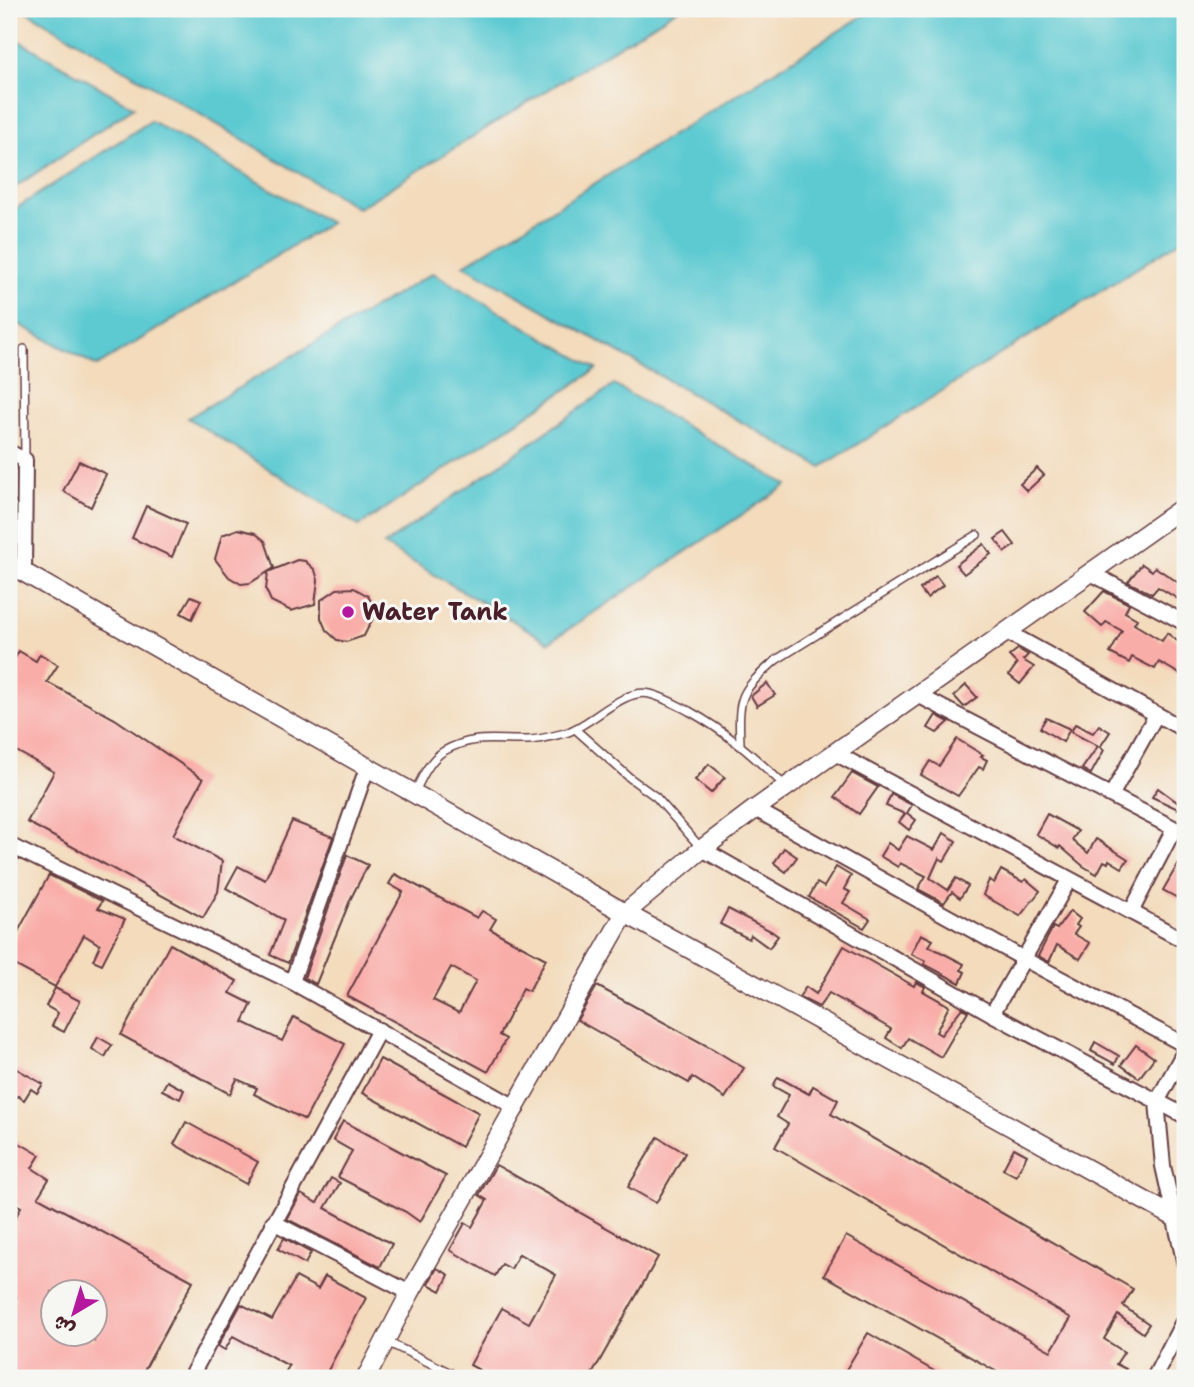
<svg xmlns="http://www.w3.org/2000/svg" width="1194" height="1387" font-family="'Shantell Sans','Playpen Sans Arabic',sans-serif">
<rect width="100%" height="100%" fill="#f6f6f2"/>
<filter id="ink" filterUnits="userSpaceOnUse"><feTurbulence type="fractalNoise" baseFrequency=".0143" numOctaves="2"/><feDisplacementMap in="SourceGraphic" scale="14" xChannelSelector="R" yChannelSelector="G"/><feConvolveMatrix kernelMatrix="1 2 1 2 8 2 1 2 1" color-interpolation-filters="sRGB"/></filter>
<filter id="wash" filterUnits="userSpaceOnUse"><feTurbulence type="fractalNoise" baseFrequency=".00686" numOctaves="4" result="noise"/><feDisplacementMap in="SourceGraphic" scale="28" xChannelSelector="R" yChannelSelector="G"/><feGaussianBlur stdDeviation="1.57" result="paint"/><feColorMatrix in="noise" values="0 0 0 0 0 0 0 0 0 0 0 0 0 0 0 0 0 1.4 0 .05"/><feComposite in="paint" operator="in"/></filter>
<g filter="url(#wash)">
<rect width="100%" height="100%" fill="#f3dbbc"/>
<g fill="#5dcad2" stroke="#54747e" stroke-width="2">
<path d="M23 9H678L358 208Z"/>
<path d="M874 9H1185V238L821 467 464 265Z"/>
<path d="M9 35 134 107 9 191Z"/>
<path d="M151 121 330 223 97 366 9 319V213Z"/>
<path d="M433 273 597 369 359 526 188 418Z"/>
<path d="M614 385 787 485 549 642 384 545Z"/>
</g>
<g id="blocks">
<g fill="#f9ada9" fill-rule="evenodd">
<path d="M79 461 106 474 91 507 63 491Z"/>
<path d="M1037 468 1044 475 1027 491 1020 484Z"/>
<path d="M146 506 186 524 172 557 132 538Z"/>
<path d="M238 529 255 533 265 541 274 568 250 583 241 584 229 577 215 559 222 535Z"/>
<path d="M1005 532 1015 545 1005 552 995 539Z"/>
<path d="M984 544 991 554 964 574 956 565Z"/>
<path d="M297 560 305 561 315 570 318 580 315 604 291 611 271 601 266 590 268 572Z"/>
<path d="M1142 564 1152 571 1155 567 1179 583 1185 572V603L1158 587 1152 594 1128 582Z"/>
<path d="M936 576 943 585 927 598 920 589Z"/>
<path d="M354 588 368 596 373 605 374 616 364 636 346 642 337 640 326 630 321 618V600L337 589Z"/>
<path d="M1104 591 1129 604 1125 612 1137 619 1134 624 1162 641 1167 633 1185 647V677L1159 662 1155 669 1132 657 1129 663 1110 653 1122 631 1106 622 1102 627 1085 612Z"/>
<path d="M191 596 201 600 192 619 181 613Z"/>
<path d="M1018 649 1028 655 1023 660 1034 667 1020 684 1009 675 1017 664 1009 656Z"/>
<path d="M19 651 36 661 40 654 58 665 47 682 115 719 203 779 173 835 222 861 218 892 203 918 27 822 54 772 9 747V665H11Z"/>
<path d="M767 683 775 695 757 706 751 696Z"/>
<path d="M966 685 977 697 964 707 954 696Z"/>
<path d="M936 715 949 722 937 733 928 728Z"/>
<path d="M1046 718 1070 729 1063 742 1040 728Z"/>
<path d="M1075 724 1093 733 1099 725 1110 732 1100 747 1104 750 1091 774 1082 769 1098 746 1071 732Z"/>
<path d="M957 739 983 755 981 757 987 760 983 769 979 767 958 796 921 775 930 761 939 766Z"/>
<path d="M709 764 725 777 711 793 695 780Z"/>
<path d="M852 773 878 787 859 814 835 797Z"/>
<path d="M1158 788 1181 805 1178 809 1152 797Z"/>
<path d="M891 794 912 805 907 813 916 820 909 830 899 822 905 814 886 806Z"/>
<path d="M1047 814 1078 831 1072 840 1088 853 1096 839 1128 859 1122 868 1109 860 1108 863 1104 861 1097 874 1083 866 1060 846 1059 848 1036 834Z"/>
<path d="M292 821 333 837 288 963 270 955 284 920 226 888 238 866 265 880Z"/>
<path d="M944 833 956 841 944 861 939 858 930 878 948 890 956 878 968 886 960 898 952 892 944 903 918 889 926 876 900 863 898 867 880 856 888 843 898 850 907 836 934 850Z"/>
<path d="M784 848 797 857 786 872 774 863Z"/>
<path d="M347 855 368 865 351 898 316 984 304 978Z"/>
<path d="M1178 864 1185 868V893L1181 900 1163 890Z"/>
<path d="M836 867 851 876 844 889 850 892 843 903 870 919 864 928 809 897 817 883 824 887Z"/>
<path d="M1001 870 1023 882 1026 879 1040 891 1020 916 983 895 989 880 994 883Z"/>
<path d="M395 874 477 918 482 911 496 919 490 929 546 959 529 991 523 988 499 1035 506 1039 488 1072 347 996 403 892 389 884ZM451 967 476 981 459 1013 433 1000Z"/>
<path d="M49 875 102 901 98 908 125 919 102 964 93 960 100 945 84 935 55 987 9 962V948Z"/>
<path d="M728 909 771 931 778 936 769 948 751 935 749 939 720 924Z"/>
<path d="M1070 911 1080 919 1076 925 1079 927 1074 934 1090 943 1080 959 1057 945 1049 962 1038 956 1053 927 1057 929Z"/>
<path d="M921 934 933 940 929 946 964 964 961 970 965 972 960 983 924 964 926 961 911 954Z"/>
<path d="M170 944 237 981 230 993 252 1004 243 1022 282 1041 294 1017 345 1044 305 1120 254 1094 257 1088 237 1079 230 1094 121 1035Z"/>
<path d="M844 946 914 986 916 982 925 987 923 991 949 1006 936 1032 941 1035 962 1008 968 1011 941 1057 908 1038 902 1048 886 1038 891 1029 829 993 819 1007 799 997 806 987 816 994Z"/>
<path d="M597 986 713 1049 744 1068 725 1098 692 1077 689 1083 577 1020Z"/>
<path d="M55 988 80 1001 64 1032 52 1026 58 1013 46 1006Z"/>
<path d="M98 1037 112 1045 105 1057 92 1049Z"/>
<path d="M1095 1042 1119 1056 1115 1064 1091 1051Z"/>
<path d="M1136 1045 1154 1058 1139 1078 1121 1065Z"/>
<path d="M380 1059 479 1113 461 1147 362 1093Z"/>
<path d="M17 1069 43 1084 37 1093 31 1089 24 1100 18 1096 11 1099 9 1091V1082Z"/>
<path d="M778 1077 809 1094 813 1086 838 1100 831 1114 1133 1289 1123 1306 1149 1324 1143 1333 1118 1315 1104 1339 1124 1352 1116 1364 1126 1369 1120 1378H1008L824 1275 846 1236 1051 1351 1071 1318 775 1147 788 1124 777 1117 789 1095 773 1086Z"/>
<path d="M167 1081 184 1090 180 1099 162 1090Z"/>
<path d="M343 1121 446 1176 420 1222 406 1212 338 1177 352 1151 333 1140Z"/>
<path d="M186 1122 258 1162 246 1184 174 1144Z"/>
<path d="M9 1137 40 1155 32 1168 49 1179 38 1197 193 1281 140 1378H9V1311L16 1297 9 1293V1230L21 1207 9 1200ZM52 1292H94V1341L82 1334H52Z"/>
<path d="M658 1137 685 1153 656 1203 628 1187Z"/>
<path d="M1014 1148 1027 1155 1016 1176 1003 1169Z"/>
<path d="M496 1165 658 1257 590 1378H494L470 1365 502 1308 529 1323 556 1275 519 1254 511 1269 502 1264 495 1276 450 1250 465 1223 472 1227 487 1200 479 1195Z"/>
<path d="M331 1178 340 1183 325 1208 392 1244 380 1267 287 1219 301 1194 317 1203Z"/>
<path d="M284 1238 311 1253 305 1264 278 1249Z"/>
<path d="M437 1268 449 1275 441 1291 428 1284Z"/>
<path d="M325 1276 366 1298 324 1378H282L289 1366 233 1336 225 1350 218 1346 241 1304 272 1320 296 1277 318 1289Z"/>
<path d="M868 1333 946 1378H841Z"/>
</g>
</g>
</g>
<g filter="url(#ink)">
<use href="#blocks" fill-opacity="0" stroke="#633b41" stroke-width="2"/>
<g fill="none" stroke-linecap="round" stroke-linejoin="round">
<g stroke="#633b41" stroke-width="10">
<g id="service">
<path d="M24 349 25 459"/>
<path d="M575 729 630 778 656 797 701 848"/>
<path d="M740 743C738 695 740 692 776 660L977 535"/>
<path d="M414 794C421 779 430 759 444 751 474 734 496 741 528 740 539 740 553 736 565 733 592 725 622 688 650 694 663 697 677 705 689 711 727 732 755 757 786 787"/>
<path d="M387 1342 461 1378"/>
</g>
</g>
<g stroke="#633b41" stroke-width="18">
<g id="minor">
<path d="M9 452 25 460 24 573"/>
<path d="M9 506V511"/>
<path d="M1089 572 1185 623"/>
<path d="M1007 632 1185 730"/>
<path d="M916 694 1185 834"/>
<path d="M835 753 1185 941"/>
<path d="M1112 794 1156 715"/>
<path d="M755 809 1024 959 1185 1045"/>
<path d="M9 845 292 982 517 1108"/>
<path d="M702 849 992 1014 1185 1116"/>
<path d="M1131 912 1174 829"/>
<path d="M292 982 367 768"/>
<path d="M992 1014 1069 880"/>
<path d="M1185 1050 1157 1102 1163 1166 1185 1265"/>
<path d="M273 1222 410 1293"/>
<path d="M190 1378 379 1030"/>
<path d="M1154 1378 1185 1318"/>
</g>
</g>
<g stroke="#633b41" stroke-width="21">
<g id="tertiary">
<path d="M9 564 625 913 1185 1223"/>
<path d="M366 1378 410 1293 625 913 702 849 755 809 1185 506"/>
</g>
</g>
<use href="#service" stroke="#fff" stroke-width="7"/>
<use href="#minor" stroke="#fff" stroke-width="14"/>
<use href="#tertiary" stroke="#fff" stroke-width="18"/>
</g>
</g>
<circle fill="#b5179e" stroke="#f6f6f2" stroke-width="2.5" cx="348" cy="612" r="7"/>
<g text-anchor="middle" stroke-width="6" stroke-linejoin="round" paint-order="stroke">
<g font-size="24" font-weight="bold" fill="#4a1f2b" stroke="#f6f6f2" text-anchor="start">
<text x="362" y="620">Water Tank</text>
</g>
</g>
<rect width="1194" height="1387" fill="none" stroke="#f6f6f2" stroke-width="35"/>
<g transform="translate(74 1313) rotate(218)"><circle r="33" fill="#f6f6f2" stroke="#b1a0a2" stroke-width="2"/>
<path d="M0-5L12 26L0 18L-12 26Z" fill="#b5179e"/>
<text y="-10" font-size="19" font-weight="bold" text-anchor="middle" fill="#4a1f2b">ش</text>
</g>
</svg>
